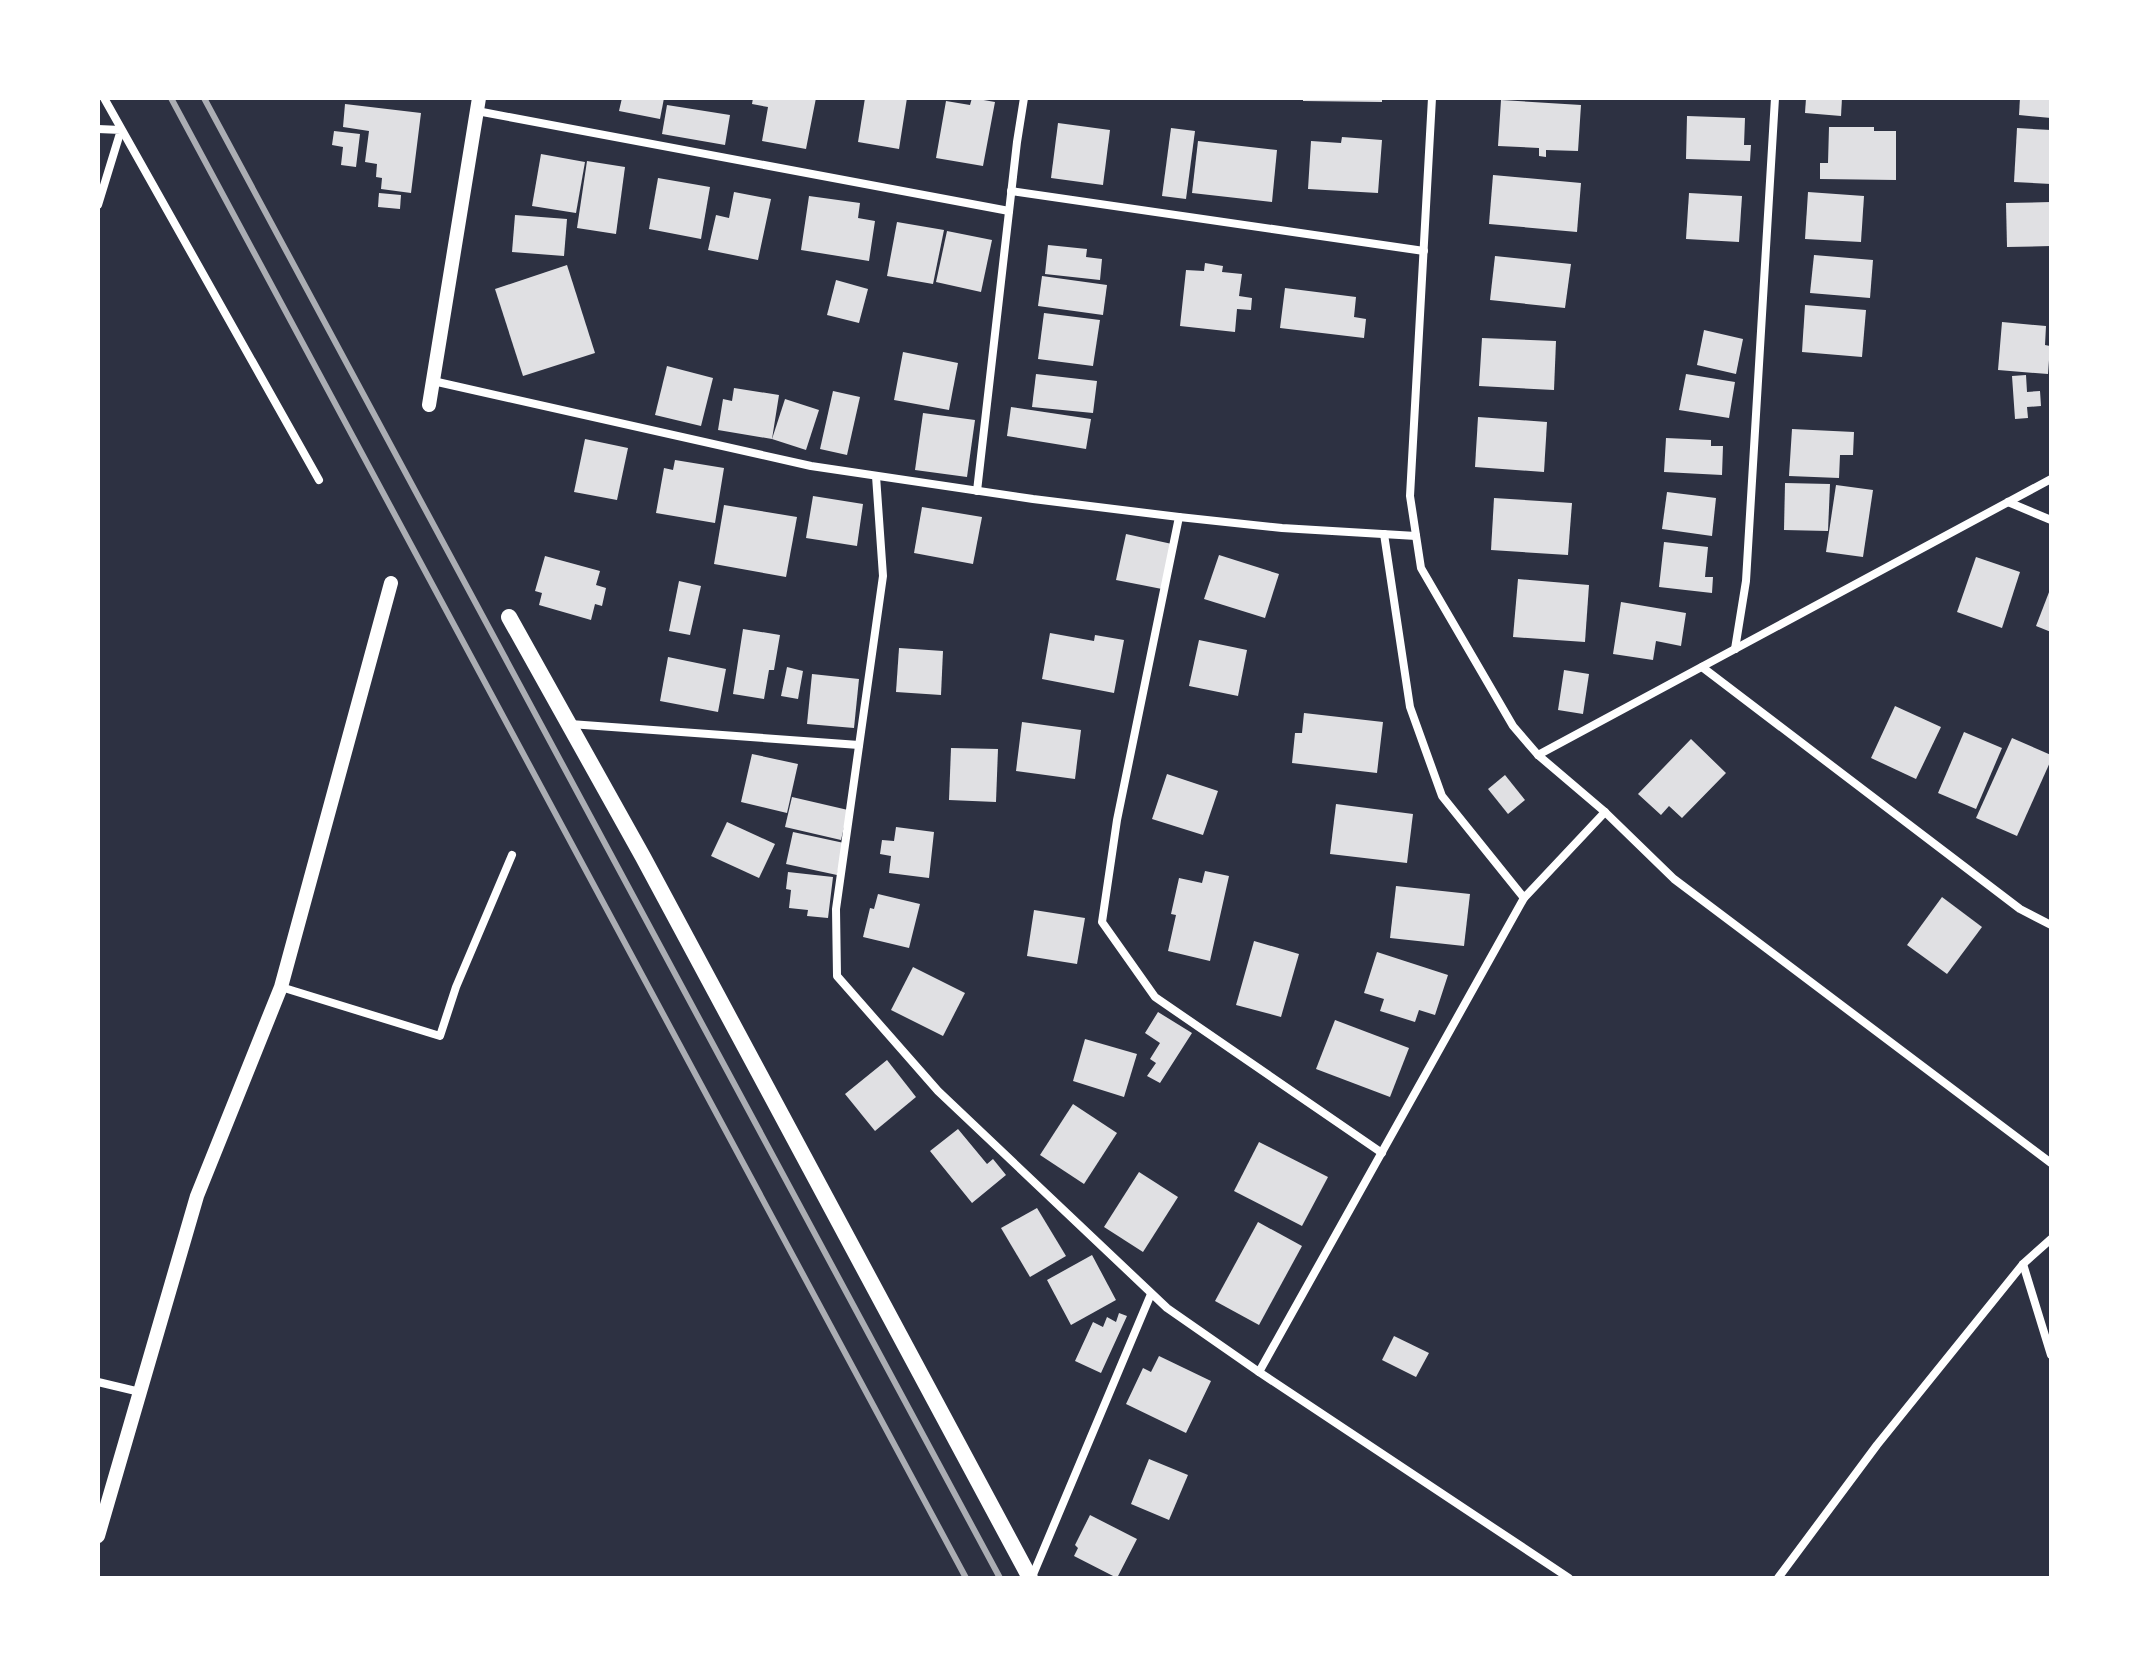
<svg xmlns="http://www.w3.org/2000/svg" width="2149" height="1676" font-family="Signika,sans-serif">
<rect width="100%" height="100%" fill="#2d3142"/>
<g fill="#e0e0e3">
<path d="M622 98H664L660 119 619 111Z"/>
<path d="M753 98H816L806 149 762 141 768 107 752 104Z"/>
<path d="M865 98H907L899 149 858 142Z"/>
<path d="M972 98 995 102 983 166 936 158 946 101 970 105Z"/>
<path d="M1303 98H1382V102L1303 101Z"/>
<path d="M1806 98H1842L1841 116 1805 113Z"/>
<path d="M2020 98H2051V118L2019 115Z"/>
<path d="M1501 100 1581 105 1578 151 1546 150V157L1539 156V148L1498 146Z"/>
<path d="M345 104 421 113 411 193 381 189 382 178 376 177 377 164 365 162 369 131 343 127Z"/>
<path d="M667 105 730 115 725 145 662 134Z"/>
<path d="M1687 116 1745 118 1744 145H1751L1750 161 1686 159Z"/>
<path d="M1058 123 1110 130 1103 185 1051 178Z"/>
<path d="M1829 127H1874V131H1896V180L1820 179V163H1828Z"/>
<path d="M1171 128 1195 131 1186 199 1162 196Z"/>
<path d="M2017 128 2051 130V184L2014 182Z"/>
<path d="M334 131 360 134 356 167 341 165 343 147 332 145Z"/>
<path d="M1342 137 1382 140 1378 193 1308 189 1311 141 1341 143Z"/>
<path d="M1198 141 1277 150 1272 202 1192 193Z"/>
<path d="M541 154 585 162 576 213 532 206Z"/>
<path d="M587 161 625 167 616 234 577 228Z"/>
<path d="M1493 175 1581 183 1577 232 1489 224Z"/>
<path d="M658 178 710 187 701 239 649 229Z"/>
<path d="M734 192 771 199 758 260 708 250 716 215 729 218Z"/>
<path d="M1808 192 1864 196 1861 242 1805 239Z"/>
<path d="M379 193 401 195 400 209 378 207Z"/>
<path d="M1689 193 1742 196 1739 242 1686 239Z"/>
<path d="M809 196 860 203 858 218 875 221 869 261 801 250Z"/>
<path d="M2051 202V246L2007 247 2006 203Z"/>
<path d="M515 215 567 219 564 256 512 252Z"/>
<path d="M897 222 944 230 933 284 887 276Z"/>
<path d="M947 231 992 240 981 292 936 282Z"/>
<path d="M1048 245 1087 249 1086 257 1102 259 1100 280 1045 274Z"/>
<path d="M1814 255 1873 260 1870 298 1810 293Z"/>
<path d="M1495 256 1571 264 1565 308 1490 300Z"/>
<path d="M1205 263 1223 266 1222 272 1242 274 1239 296 1252 298 1251 310 1237 309 1235 332 1180 326 1186 270 1204 271Z"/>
<path d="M567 265 595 353 523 376 495 289Z"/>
<path d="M1042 276 1107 285 1103 315 1038 306Z"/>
<path d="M836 280 868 289 859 323 827 315Z"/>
<path d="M1285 288 1356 297 1354 317 1366 319 1364 338 1280 328Z"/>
<path d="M1805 305 1866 310 1862 357 1802 352Z"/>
<path d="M1044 313 1100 320 1093 366 1038 359Z"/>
<path d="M2002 322 2046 326 2045 345 2050 346 2048 374 1998 370Z"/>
<path d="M1704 330 1743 339 1736 374 1697 365Z"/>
<path d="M1482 338 1556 341 1554 390 1479 386Z"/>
<path d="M903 352 958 363 949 410 894 400Z"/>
<path d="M667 366 713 378 701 426 655 415Z"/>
<path d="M1036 374 1097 381 1093 413 1032 407Z"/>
<path d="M1686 374 1735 382 1729 418 1679 410Z"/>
<path d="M2026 375 2027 392 2040 391 2041 406 2027 407 2028 418 2015 419 2012 376Z"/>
<path d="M734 388 779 395 772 439 718 430 723 399 732 401Z"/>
<path d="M833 391 860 397 847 455 820 449Z"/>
<path d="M785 399 819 410 806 450 772 439Z"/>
<path d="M1011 407 1091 419 1086 449 1007 436Z"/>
<path d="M923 413 975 420 967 477 915 470Z"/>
<path d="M1478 417 1547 422 1544 472 1475 467Z"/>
<path d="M1792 429 1854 432 1853 455H1840L1839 478 1789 476Z"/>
<path d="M1666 438 1711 440V446H1723L1722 475 1664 472Z"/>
<path d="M585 439 628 448 617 500 574 492Z"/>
<path d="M675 460 724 468 715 523 656 513 664 468 673 470Z"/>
<path d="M1785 483 1830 484 1828 531 1784 530Z"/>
<path d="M1836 485 1873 490 1863 557 1826 552Z"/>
<path d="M1667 492 1716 498 1712 536 1662 529Z"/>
<path d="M813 496 863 504 857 546 806 538Z"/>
<path d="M1494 498 1572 503 1568 555 1491 550Z"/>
<path d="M724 505 797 517 786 577 714 564Z"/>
<path d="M922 507 982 517 973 564 914 553Z"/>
<path d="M1126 534 1172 544 1162 589 1116 580Z"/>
<path d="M1664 542 1708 547 1705 577H1713L1712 593 1659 587Z"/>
<path d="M1219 555 1279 574 1265 618 1204 599Z"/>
<path d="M545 556 600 571 596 585 606 588 602 606 595 604 591 620 539 605 542 593 535 591Z"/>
<path d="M1976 557 2020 572 2002 628 1957 612Z"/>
<path d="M1518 579 1589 585 1585 642 1513 637Z"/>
<path d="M679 581 701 586 690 635 669 631Z"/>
<path d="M2051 587V632L2036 626Z"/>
<path d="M1621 602 1686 613 1681 646 1656 641 1653 660 1613 654Z"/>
<path d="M743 629 780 635 774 670H769L764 699 733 694Z"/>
<path d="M1050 633 1094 641 1095 635 1124 640 1114 693 1042 679Z"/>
<path d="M1199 640 1247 650 1238 696 1189 686Z"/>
<path d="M899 648 943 651 941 695 896 692Z"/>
<path d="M668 657 726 669 718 712 660 701Z"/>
<path d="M787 667 803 671 798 699 781 696Z"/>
<path d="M1564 670 1589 674 1583 714 1558 710Z"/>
<path d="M812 674 859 679 854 728 807 724Z"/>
<path d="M1895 706 1941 727 1916 779 1871 758Z"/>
<path d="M1304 713 1383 722 1377 773 1292 763 1295 733H1302Z"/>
<path d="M1022 722 1081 730 1075 779 1016 771Z"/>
<path d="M1964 732 2002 748 1976 809 1938 793Z"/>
<path d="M2012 738 2051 755V760L2017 836 1976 818Z"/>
<path d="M1691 739 1726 773 1682 818 1669 806 1661 815 1638 794Z"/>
<path d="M951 748 998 749 996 802 949 800Z"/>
<path d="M752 754 798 764 787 813 741 802Z"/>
<path d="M1167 774 1218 791 1203 835 1152 819Z"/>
<path d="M1505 775 1525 800 1508 814 1488 789Z"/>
<path d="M792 797 848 810 841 840 785 827Z"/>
<path d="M1336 804 1413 814 1407 863 1330 854Z"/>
<path d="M727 822 775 844 759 878 711 856Z"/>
<path d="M896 827 934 832 929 878 889 873 891 856 880 854 882 840 894 841Z"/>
<path d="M793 832 844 843 837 875 786 864Z"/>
<path d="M1205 871 1229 876 1210 961 1168 951 1176 915 1171 914 1179 878 1202 883Z"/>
<path d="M788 872 833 877 828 918 807 916 808 910 789 908 791 890 786 889Z"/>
<path d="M1396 886 1470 894 1464 946 1390 938Z"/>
<path d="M878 894 920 904 909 948 863 937 870 908 874 909Z"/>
<path d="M1942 897 1982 927 1947 974 1907 945Z"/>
<path d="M1034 910 1085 918 1077 964 1027 956Z"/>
<path d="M1254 941 1299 954 1281 1017 1236 1005Z"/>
<path d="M1377 952 1448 975 1435 1015 1419 1010 1415 1022 1380 1011 1384 999 1364 993Z"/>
<path d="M913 967 965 993 943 1036 891 1010Z"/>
<path d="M1158 1012 1192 1033 1160 1083 1147 1076 1156 1063 1150 1059 1160 1043 1145 1033Z"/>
<path d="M1335 1020 1409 1048 1390 1097 1316 1069Z"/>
<path d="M1085 1039 1137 1054 1124 1097 1073 1081Z"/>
<path d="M887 1060 916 1097 875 1131 845 1094Z"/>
<path d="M1073 1104 1117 1133 1084 1184 1040 1155Z"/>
<path d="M958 1129 987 1164 993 1159 1006 1175 972 1203 930 1151Z"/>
<path d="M1259 1142 1328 1177 1302 1226 1234 1191Z"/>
<path d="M1139 1172 1178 1197 1143 1252 1104 1227Z"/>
<path d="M1037 1208 1066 1256 1030 1277 1001 1228Z"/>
<path d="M1258 1222 1302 1246 1259 1325 1215 1301Z"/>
<path d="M1092 1255 1116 1300 1071 1325 1047 1280Z"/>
<path d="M1119 1313 1127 1316 1101 1373 1075 1361 1093 1322 1103 1327 1107 1317 1116 1322Z"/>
<path d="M1394 1336 1429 1353 1416 1377 1382 1360Z"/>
<path d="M1159 1356 1211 1381 1186 1433 1126 1404 1143 1368 1151 1372Z"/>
<path d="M1149 1459 1188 1475 1169 1520 1131 1504Z"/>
<path d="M1090 1515 1137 1539 1117 1578 1074 1556 1078 1548 1075 1545Z"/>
</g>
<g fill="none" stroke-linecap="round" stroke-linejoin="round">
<g stroke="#fff" stroke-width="8">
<path d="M104 98 319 480"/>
<path d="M1432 98 1410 496 1421 568 1513 726 1538 755 1605 812 1674 879 2051 1163"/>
<path d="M477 111 1009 211"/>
<path d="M98 129 121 130 98 205"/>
<path d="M1011 191 1424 251"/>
<path d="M433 381 811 466 1033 499 1179 517 1282 528 1416 536"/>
<path d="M876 476 883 576 836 909 837 976 938 1091 1167 1308 1259 1372 1569 1578"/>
<path d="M977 491 1017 142 1024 98"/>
<path d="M2008 502 2051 520"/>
<path d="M1179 517 1117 820 1102 922 1155 997 1382 1153"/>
<path d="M1384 534 1410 707 1442 796 1524 898"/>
<path d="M1735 649 1746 581 1775 98"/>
<path d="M1702 667 2020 909 2051 925"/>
<path d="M570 724 859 745"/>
<path d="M1538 755 2051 479"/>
<path d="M281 987 440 1036 456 987 512 855"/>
<path d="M2023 1264 2051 1355"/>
<path d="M1259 1372 1524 898 1605 812"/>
<path d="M98 1382 140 1392"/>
<path d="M1032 1577 1151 1294"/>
<path d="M1778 1578 1877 1445 2023 1264 2051 1239"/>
</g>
<g stroke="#fff" stroke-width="14">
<path d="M429 405 479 98"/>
<path d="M98 1536 197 1196 281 987 391 583"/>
</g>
<path stroke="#fff" stroke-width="16" d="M509 617 643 857 1030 1578"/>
<g stroke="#abadb3" stroke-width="6">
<path d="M171 98 966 1578"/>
<path d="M204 98 1000 1578"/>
</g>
</g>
<rect width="2149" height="1676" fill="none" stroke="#ffffff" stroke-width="200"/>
</svg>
